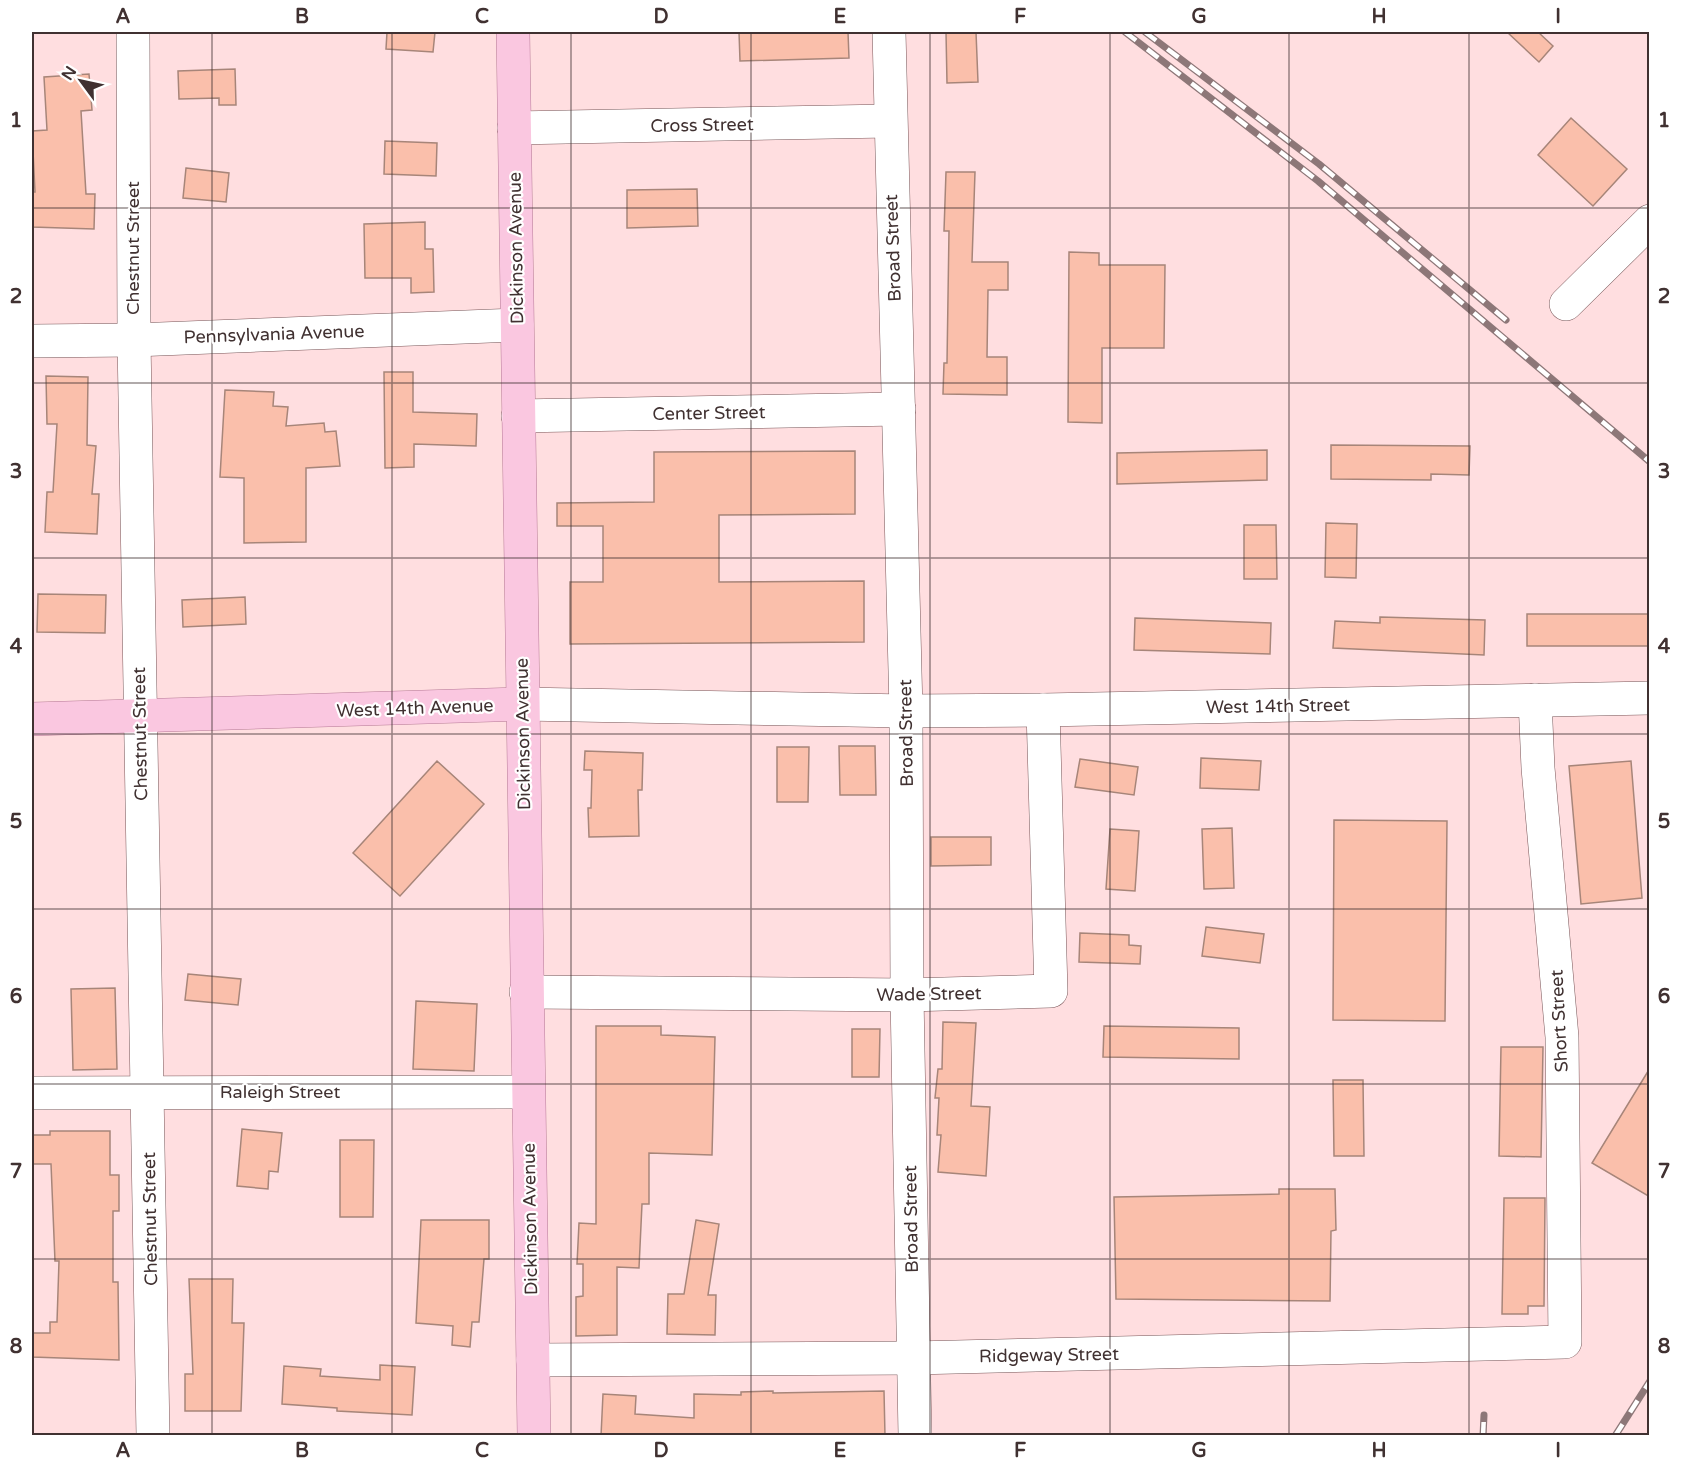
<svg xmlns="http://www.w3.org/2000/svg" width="1681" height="1467" font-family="'Varela Round',sans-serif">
<rect width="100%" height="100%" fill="#ffdee0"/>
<g fill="#fabfab" stroke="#a78579" stroke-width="1.5">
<path d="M387 32H435L433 52 386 49Z"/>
<path d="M739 32H848L849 58 740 61Z"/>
<path d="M946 32H976L978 82 947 83Z"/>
<path d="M1507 32H1538L1553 46 1539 62Z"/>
<path d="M235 69 236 105H219V98L179 99 178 71Z"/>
<path d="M89 74 92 110 81 111 86 194H95L94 229 32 227V192H35L32 131 47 130 44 77Z"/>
<path d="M1571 118 1627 169 1593 206 1538 155Z"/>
<path d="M385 141 437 143 436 176 384 174Z"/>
<path d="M186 168 229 173 226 202 183 198Z"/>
<path d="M946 172H975L972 262H1008V290H988L987 357H1007V395L943 394 944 363H947L949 231H944Z"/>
<path d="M697 189 698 226 627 228V190Z"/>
<path d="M425 222V249H433L434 292 411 293V278H365L364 224Z"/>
<path d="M1069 252 1099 253V265H1165L1164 348H1102V423L1068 422Z"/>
<path d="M384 372H413V412L477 414 476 446 414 444V467L385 468Z"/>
<path d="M46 376 88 377 87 445 96 446 92 494H99L97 534 45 532 47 492H53L57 424H47Z"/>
<path d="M225 390 274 392 273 406 288 407 286 426 324 423 325 432 336 431 340 466 306 468V542L244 543V478L220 477Z"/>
<path d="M1331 445 1470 446 1469 475 1431 474V480L1331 479Z"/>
<path d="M1267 450V480L1117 484V453Z"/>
<path d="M855 451V514L719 515V582L864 581V642L570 644V582H603V526H557V503L654 502V452Z"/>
<path d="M1326 523 1357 524 1356 578 1325 577Z"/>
<path d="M1244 525H1276L1277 579H1244Z"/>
<path d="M38 594 106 595 105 633 37 632Z"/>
<path d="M245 597 246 624 183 627 182 600Z"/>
<rect x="1527" y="614" width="123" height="32"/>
<path d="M1380 617 1485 620 1484 655 1333 648 1335 621 1380 623Z"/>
<path d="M1135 618 1271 623 1270 654 1134 650Z"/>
<path d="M839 746H875L876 795H840Z"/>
<path d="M777 747H809L808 802H777Z"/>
<path d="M585 751 643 753 642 790H638L639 836 589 837 588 808H591L592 770H584Z"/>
<path d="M1201 758 1261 761 1259 790 1200 788Z"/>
<path d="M1080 759 1138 767 1134 795 1075 787Z"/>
<path d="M437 761 484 804 400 896 353 853Z"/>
<path d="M1631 761 1642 898 1581 904 1569 766Z"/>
<path d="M1334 820 1447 821 1445 1021 1333 1020Z"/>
<path d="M1232 828 1234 888 1204 889 1202 829Z"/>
<path d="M1110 829 1139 831 1135 891 1106 889Z"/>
<path d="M931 837H991V865L931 866Z"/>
<path d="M1206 927 1264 934 1260 963 1202 956Z"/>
<path d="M1080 933 1129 935V945L1141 946 1140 964 1079 962Z"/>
<path d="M188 974 241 979 238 1005 185 1000Z"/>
<path d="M115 988 117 1069 73 1070 71 989Z"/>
<path d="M416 1001 477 1004 474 1071 413 1069Z"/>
<path d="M943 1022 976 1023 971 1106 990 1107 986 1176 938 1172 941 1135H937L939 1098H935L938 1069H942Z"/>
<path d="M596 1026H661V1035L715 1037 712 1155 649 1153V1204H642L639 1268 617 1267V1335L576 1336V1297L583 1296V1264H577L579 1223 596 1224Z"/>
<path d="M1104 1026 1239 1028V1059L1103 1057Z"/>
<path d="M852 1029H880L879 1077H852Z"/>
<path d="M1501 1047H1543L1541 1157 1499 1156Z"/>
<path d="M1650 1068V1197L1592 1163Z"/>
<path d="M1333 1080H1363L1364 1156H1334Z"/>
<path d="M242 1129 282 1133 278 1172 269 1171 268 1189 237 1186Z"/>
<path d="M50 1131H110V1175H119V1211H113V1282H118L119 1360 32 1357V1333H50V1322H57L59 1261H55L51 1164H32V1135H50Z"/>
<path d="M340 1140H374L373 1217H340Z"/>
<path d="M1279 1189H1335L1336 1230 1331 1231 1330 1301 1116 1299 1114 1197 1279 1194Z"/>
<path d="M1504 1198H1545L1544 1306H1528V1314H1502Z"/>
<path d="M421 1220H489V1259H484L479 1322H472L470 1347 452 1345 453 1326 416 1323Z"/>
<path d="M696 1220 719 1224 708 1295H716L715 1335 667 1334 668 1294H684Z"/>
<path d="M189 1279H233L232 1323H244L241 1411H185V1374H193Z"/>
<path d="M380 1365 415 1367 412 1415 337 1411V1408L282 1404 284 1366 321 1369 320 1376 380 1380Z"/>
<path d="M773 1391V1393L884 1391 885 1436H601L603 1394 636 1396 635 1414 694 1418V1394L741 1395V1392Z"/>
</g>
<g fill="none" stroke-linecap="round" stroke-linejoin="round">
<g stroke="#795759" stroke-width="34">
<g id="minor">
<path d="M133 32 134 340 153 1436"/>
<path d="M889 32 906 711 907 995 915 1436"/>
<path d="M514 128 889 121"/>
<path d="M1566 304 1650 221"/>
<path d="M32 341 134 340 517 325"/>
<path d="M518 416 899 409"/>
<path d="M522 704 906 711 1043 710 1650 698"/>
<path d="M526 992 907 995 1051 991 1043 710"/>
<path d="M32 1093 528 1092"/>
<path d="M533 1360 914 1358 1565 1342 1562 1037 1538 768 1535 700"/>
</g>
</g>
<g stroke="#b67a95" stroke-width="34">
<g id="major">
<path d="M513 32 534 1436"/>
<path d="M32 719 522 704"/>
</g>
</g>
<use href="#minor" stroke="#fff" stroke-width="33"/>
<use href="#major" stroke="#fac7e0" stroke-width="33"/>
<g stroke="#8d7778" stroke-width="7">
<g id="rail">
<path d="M1125 32 1318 181 1650 462"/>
<path d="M1145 32 1319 164 1506 320"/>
<path d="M1483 1436 1484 1415"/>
<path d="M1615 1436 1650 1381"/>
</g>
</g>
<use href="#rail" stroke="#fff" stroke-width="4.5" stroke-dasharray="14" stroke-linecap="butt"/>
</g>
<path fill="none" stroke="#403131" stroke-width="1.5" stroke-opacity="0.55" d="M212 32V1436M392 32V1436M571 32V1436M751 32V1436M930 32V1436M1110 32V1436M1289 32V1436M1469 32V1436M32 208H1650M32 383H1650M32 558H1650M32 734H1650M32 909H1650M32 1084H1650M32 1259H1650"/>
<g text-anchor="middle" stroke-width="4.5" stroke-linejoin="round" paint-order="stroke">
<g font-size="18" fill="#403131" stroke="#fff">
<text transform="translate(702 125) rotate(-1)" y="6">Cross Street</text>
<text transform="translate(133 248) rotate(-90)" y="6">Chestnut Street</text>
<text transform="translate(516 248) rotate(-91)" y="6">Dickinson Avenue</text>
<text transform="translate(893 248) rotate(-92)" y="6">Broad Street</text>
<text transform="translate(274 334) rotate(-2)" y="6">Pennsylvania Avenue</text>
<text transform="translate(709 413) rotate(-1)" y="6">Center Street</text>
<text transform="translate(1278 706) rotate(-1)" y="6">West 14th Street</text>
<text transform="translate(415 708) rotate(-2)" y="6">West 14th Avenue</text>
<text transform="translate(906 733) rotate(-91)" y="6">Broad Street</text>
<text transform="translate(140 734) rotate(-91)" y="6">Chestnut Street</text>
<text transform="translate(523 734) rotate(-91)" y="6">Dickinson Avenue</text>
<text transform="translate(929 994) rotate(-1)" y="6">Wade Street</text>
<text transform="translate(1559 1021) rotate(-93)" y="6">Short Street</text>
<text x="280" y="1098">Raleigh Street</text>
<text transform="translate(150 1219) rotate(-91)" y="6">Chestnut Street</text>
<text transform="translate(530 1219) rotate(-91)" y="6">Dickinson Avenue</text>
<text transform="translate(911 1219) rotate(-91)" y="6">Broad Street</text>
<text transform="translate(1049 1355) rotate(-1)" y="6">Ridgeway Street</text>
</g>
</g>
<rect width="1681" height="1467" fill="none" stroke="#ffffff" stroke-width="66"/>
<g transform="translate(81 81) rotate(303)" stroke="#ffffff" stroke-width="4.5" paint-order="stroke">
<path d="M0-4.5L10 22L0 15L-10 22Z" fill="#403131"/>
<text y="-9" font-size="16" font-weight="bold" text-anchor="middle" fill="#403131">N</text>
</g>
<rect x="33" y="33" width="1615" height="1401" fill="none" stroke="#403131" stroke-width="2"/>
<g font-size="20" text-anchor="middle" font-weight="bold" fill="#403131">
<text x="123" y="23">A</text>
<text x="302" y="23">B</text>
<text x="482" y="23">C</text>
<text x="661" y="23">D</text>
<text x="840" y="23">E</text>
<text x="1020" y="23">F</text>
<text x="1199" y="23">G</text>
<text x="1379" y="23">H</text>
<text x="1558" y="23">I</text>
<text x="16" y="127">1</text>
<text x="1664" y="127">1</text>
<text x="16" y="303">2</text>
<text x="1664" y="303">2</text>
<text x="16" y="478">3</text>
<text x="1664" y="478">3</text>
<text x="16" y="653">4</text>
<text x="1664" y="653">4</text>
<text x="16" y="828">5</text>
<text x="1664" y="828">5</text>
<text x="16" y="1003">6</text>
<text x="1664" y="1003">6</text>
<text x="16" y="1178">7</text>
<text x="1664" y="1178">7</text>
<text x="16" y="1353">8</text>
<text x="1664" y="1353">8</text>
<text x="123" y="1457">A</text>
<text x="302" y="1457">B</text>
<text x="482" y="1457">C</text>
<text x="661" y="1457">D</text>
<text x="840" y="1457">E</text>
<text x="1020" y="1457">F</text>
<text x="1199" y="1457">G</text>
<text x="1379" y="1457">H</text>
<text x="1558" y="1457">I</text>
</g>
</svg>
